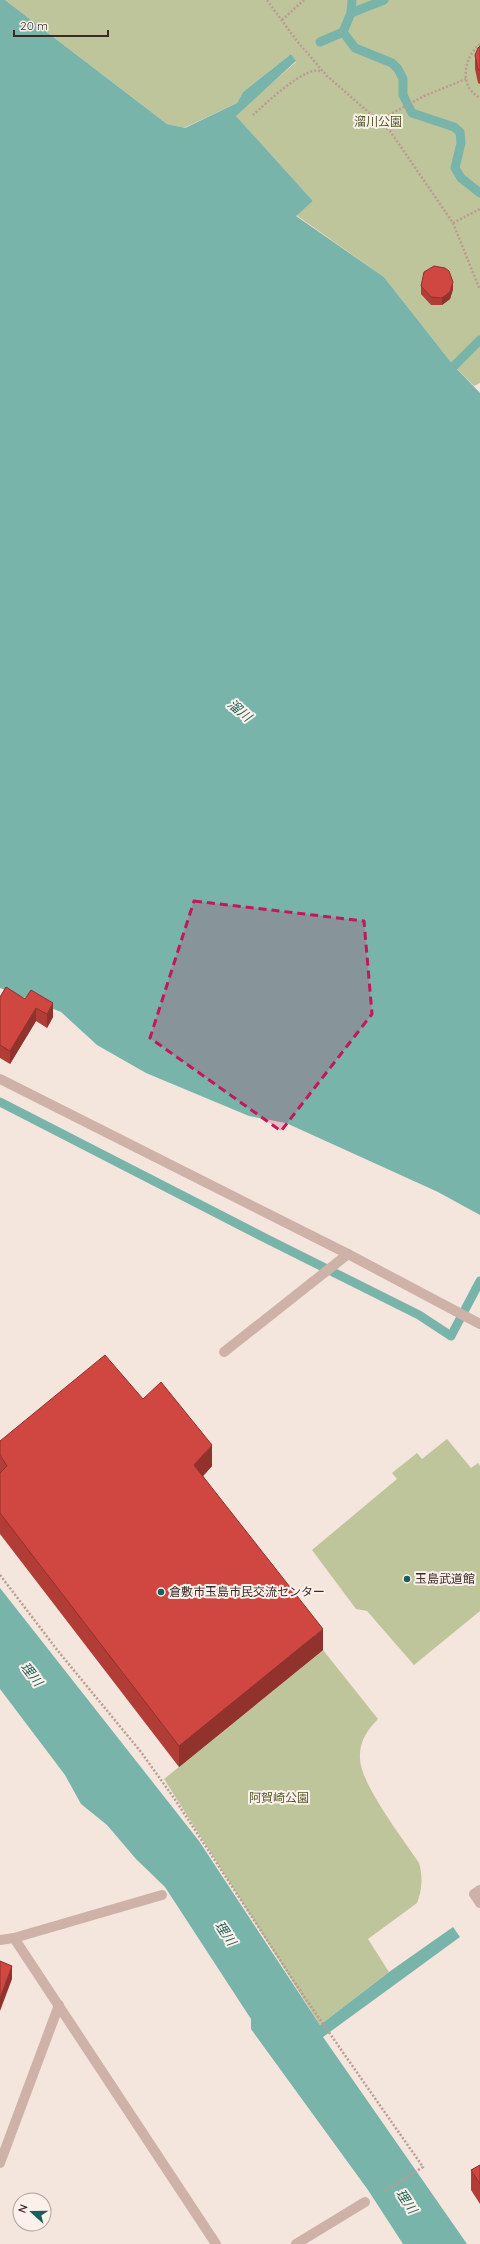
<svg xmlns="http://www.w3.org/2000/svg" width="480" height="2244" font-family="Quicksand,'Noto Sans JP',sans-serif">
<rect width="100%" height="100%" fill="#f4e5dd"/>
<g fill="#bfc59b">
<path d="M5 0H480V383L474 386 454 366 384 277 296 215 313 201 235 115 296 62 291 54 243 92 237 103 184 128 167 124Z"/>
<path d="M447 1439 471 1468 478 1463 480 1466V1611L414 1665 367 1611 356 1609 312 1550 397 1479 392 1473 417 1453 422 1459Z"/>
<path d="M323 1650 378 1719C367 1730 359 1742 360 1759 361 1785 404 1840 419 1863 423 1876 422 1891 417 1903L368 1939 389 1972 320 2025 164 1779Z"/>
</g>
<g fill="#79b4ab">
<path d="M0 0H5L167 124 185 128 237 103 243 92 291 54 296 61 236 116 313 201 296 216 384 277 454 366 480 393V1215L438 1192 286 1123 249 1116 146 1073 97 1045 61 1012 0 988Z"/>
<path d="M0 1588 199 1841 320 2025 389 1972 453 1927 460 1937 323 2037 467 2244H403L368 2190 251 2029V2019L165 1887 136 1859 107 1825 81 1804 65 1775 0 1689Z"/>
</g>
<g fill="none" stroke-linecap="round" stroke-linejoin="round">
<g stroke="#79b4ab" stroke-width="9">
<path d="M351 13 384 0"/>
<path d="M343 32 355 48 392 63 398 69 403 79V95L412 113 454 127 460 132 461 143 455 168 461 178 480 193"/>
<path d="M320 42 343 32 351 13 352 0"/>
<path d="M454 366 480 340"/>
<path d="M0 1102 267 1239 419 1315 451 1336 480 1281"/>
</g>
<g stroke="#ba9b91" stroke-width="2.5" stroke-dasharray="2 2" stroke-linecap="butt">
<path d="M267 0 297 41 327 76 390 131 453 223 480 290"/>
<path d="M282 20 304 0"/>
<path d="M480 44C464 57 458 86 480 98"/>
<path d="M253 115C264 105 309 62 322 72"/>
<path d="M378 121 424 96 466 79"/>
<path d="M453 223 480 209"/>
<path d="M0 1575 58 1651 141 1752 174 1798 305 1998 423 2167 383 2192"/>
</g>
<path stroke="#ceb2a8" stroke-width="10" d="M224 1352 348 1254"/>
<g stroke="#ceb2a8" stroke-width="10">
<path d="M0 1079 348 1254 480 1324"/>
<path d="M480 1890 474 1894 480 1903"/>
<path d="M14 1938 162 1895"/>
<path d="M0 1940 14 1938 216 2244"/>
<path d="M0 2163 59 2005"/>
<path d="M296 2244 365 2202"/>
</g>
</g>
<g fill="#b23d37">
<path d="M480 46V84L478 83 475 69V55Z"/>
<path d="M421 286 453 289 450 299 442 305H431L421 294Z"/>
<path d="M6 987 53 1017 47 1028 36 1021 10 1064 0 1058V997Z"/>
<path d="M143 1399 212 1466 203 1476 323 1650 179 1767 0 1534V1441Z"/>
<path d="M480 2165V2204L471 2190V2170Z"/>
</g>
<g fill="#91322d">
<path d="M453 282V289L450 299 442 305V298Z"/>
<path d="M53 1003V1017L47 1028V1014Z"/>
<path d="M36 1008V1021L10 1064V1051Z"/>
<path d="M212 1445V1466L194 1486V1465Z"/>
<path d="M323 1629V1650L179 1767V1746Z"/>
<path d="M12 1966V1979L0 2011V1998Z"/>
</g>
<g fill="#cf4740" stroke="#91322d">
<path d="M480 46V71L478 69 475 55 478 48Z"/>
<path d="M434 266 445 268 449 271 453 282 450 292 442 298 431 297 421 286 424 272Z"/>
<path d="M6 987 25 999 31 990 53 1003 47 1014 36 1008 10 1051 0 1045V997Z"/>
<path d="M105 1355 143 1399 161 1382 212 1445 194 1465 323 1629 179 1746 0 1513V1473L7 1466 0 1455V1441Z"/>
<path d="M0 1961 12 1966 0 1998Z"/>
<path d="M480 2165V2184L471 2170Z"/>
</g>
<path fill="#c2185b" fill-opacity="0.2" stroke="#c2185b" stroke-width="3" stroke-dasharray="8 5" stroke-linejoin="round" d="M194 901 364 921 372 1014 281 1131 150 1038Z"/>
<g fill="#1a5f57" stroke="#fbf0ea" stroke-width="1.5">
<circle cx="407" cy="1579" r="4"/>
<circle cx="161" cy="1592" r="4"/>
</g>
<g text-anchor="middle" stroke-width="4" stroke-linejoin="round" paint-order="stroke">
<g font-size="12" fill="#525a2a" stroke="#fbf0ea">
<text x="378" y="126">溜川公園</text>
<text x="279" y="1802">阿賀崎公園</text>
</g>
<g font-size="12" fill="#3a2b28" stroke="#fbf0ea" text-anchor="start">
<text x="415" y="1583">玉島武道館</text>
<text x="169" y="1596">倉敷市玉島市民交流センター</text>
</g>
<g font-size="13" font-style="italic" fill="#1a5f57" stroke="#fbf0ea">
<text transform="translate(240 710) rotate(40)" y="5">溜川</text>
<text transform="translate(32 1674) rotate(52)" y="5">理川</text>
<text transform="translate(226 1933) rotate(56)" y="5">理川</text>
<text transform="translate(407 2201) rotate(56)" y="5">理川</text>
</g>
</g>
<g transform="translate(32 2212) rotate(291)"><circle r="19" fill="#fbf0ea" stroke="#aea19c"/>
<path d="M0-3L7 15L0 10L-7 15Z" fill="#1a5f57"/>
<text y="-6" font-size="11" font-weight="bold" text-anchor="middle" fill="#3a2b28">N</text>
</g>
<path d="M14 30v6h94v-6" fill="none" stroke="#3a2b28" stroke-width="2"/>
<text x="20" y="30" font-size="12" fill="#3a2b28" stroke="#fbf0ea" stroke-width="3" paint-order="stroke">20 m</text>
</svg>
